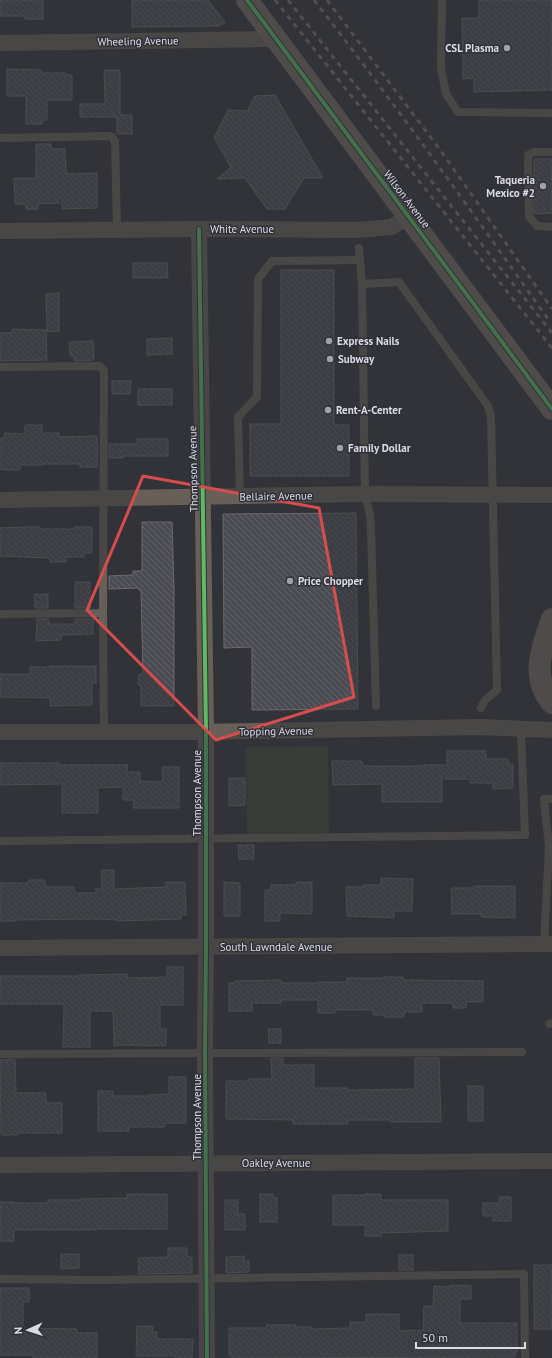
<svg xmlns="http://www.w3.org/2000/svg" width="552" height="1358" font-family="'PT Sans',sans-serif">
<defs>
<pattern id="building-back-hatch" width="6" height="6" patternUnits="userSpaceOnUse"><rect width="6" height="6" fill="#4b4c53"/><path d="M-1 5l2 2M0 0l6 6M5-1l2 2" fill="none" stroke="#64656b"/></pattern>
</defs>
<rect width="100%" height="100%" fill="#323338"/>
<path fill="#414738" d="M328 746 329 834H247L246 747Z"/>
<g fill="url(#building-back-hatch)" stroke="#6a6a6e">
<path d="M0 0H43V19H25V16H0Z"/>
<path d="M132 0H208L225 22 219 26 132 27Z"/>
<path d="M479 0H552V90L474 92V78L463 79 462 18H479Z"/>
<path d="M7 69 41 70V73H66V75H72V100H47V120H42V124H26V96H7Z"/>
<path d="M104 70H120V115H132V134H117V117H80V104H105Z"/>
<path d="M275 95 323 178H304L285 209H267L245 178 217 179 231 167 214 138 228 110 247 111 255 96Z"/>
<path d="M36 144H51V149H65L66 172H67V174L97 173V208L62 209V203L38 204V209H26L25 204H15L14 178H36Z"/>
<path d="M534 159H552V213L534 214Z"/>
<path d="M133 263H167L168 278H133Z"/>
<path d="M281 270H334V425H349V476H250V424H281Z"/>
<path d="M59 293V331L47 332 46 294Z"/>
<path d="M12 329 46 330 47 360 0 361V333H12Z"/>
<path d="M172 338V354L147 355V339Z"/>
<path d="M93 341 94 360 74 361V356H70L69 342Z"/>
<path d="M112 381H131L130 394H112Z"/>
<rect x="138" y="389" width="34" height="16"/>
<path d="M25 425H42V433H59V437L97 436V444H98L97 467H80V464H42V465H20V470H1V438H4L5 433 25 434Z"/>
<path d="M137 439H168V456H123V458H109V444H137Z"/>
<path d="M356 513 358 709 252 710V647L224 648 223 514Z"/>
<path d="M142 522H172L174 589V706H141V685H138L139 674H143L141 590H139V588L109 589V576L133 575V571H142Z"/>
<path d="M23 527H40V529H75V527H92V553H84V557H66V562H50V558L0 556V528Z"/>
<rect x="75" y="582" width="15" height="26"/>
<path d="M34 594H48V608H35Z"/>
<path d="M37 619H48L49 624H75V619H93V634L61 635V640L36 641Z"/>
<path d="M50 666H96V683H92V705L50 706V698L0 697V674H30V667H50Z"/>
<path d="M447 751H486V759H508L509 764H513V788L493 789V783H470V779H442V802H382V784L333 785 332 761H362L363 766H423V765H447Z"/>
<path d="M0 763H59V765H128L127 772H140V781L162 782 163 767H179V808H133L134 800H123V787L98 788V813H62V784L0 785Z"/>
<path d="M229 778H245V805L229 806Z"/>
<path d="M238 845H254V859H239Z"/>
<path d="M101 870H114V889L166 887V882H185L186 915H181V919L118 921V920L97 919 16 920V921H0V883H29V880H45V887H74L75 893H96V889H102Z"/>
<path d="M381 878 413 879 412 911H394V918L347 916 346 887H363V885H381Z"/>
<path d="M224 882 240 883V916H224Z"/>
<path d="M296 882H312V914L280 913V921H265V890H271V885H296Z"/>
<path d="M474 886H515V918L481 917V914H452L451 888H474Z"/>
<path d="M167 967H183V1005H160V1029H166V1046L125 1045 114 1046 113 1011H90V1047H63L64 1004H0V976H79V975L127 974V978L167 977Z"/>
<path d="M384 977H403V980L483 981V1002H466V1008H453V1003H422V1012H404V1017H384V1015H373V1010H335V1013H318V1000H281V1003H252V1011H229V983H235V981L281 980V983H318V982H347V978H384Z"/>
<path d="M268 1029H281V1043H269Z"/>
<path d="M271 1058H283V1065H314V1088H348V1090L415 1089V1058H439L441 1122H390V1120H348V1124H293V1120L226 1119V1081H249V1079H272Z"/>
<path d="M15 1059 16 1093H46V1103H62V1133H18V1135H1L0 1060Z"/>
<path d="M169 1077H186V1123H165V1127H129V1131H98V1091H113V1096H148V1095L169 1094Z"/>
<rect x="468" y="1086" width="15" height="35"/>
<path d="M127 1194H167V1229H96V1230H14V1241H0V1202H14V1203H48V1200H81V1199L127 1198Z"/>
<path d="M260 1194H273V1198H277V1222H260Z"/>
<path d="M365 1194H381V1200H448V1231L381 1233V1236H365V1225H333V1195H365Z"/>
<path d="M499 1197H511V1221H493V1216H483V1203H499Z"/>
<path d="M225 1200H238V1214H245V1230H225Z"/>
<path d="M168 1248H187V1257H192V1273L139 1274 138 1258 168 1257Z"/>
<path d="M61 1254H79V1268L61 1269Z"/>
<rect x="399" y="1255" width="14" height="15"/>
<path d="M244 1256V1261H249V1272L226 1273V1257Z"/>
<rect x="534" y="1265" width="18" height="64"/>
<path d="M450 1285 471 1286V1299H460V1323H517V1352H515V1357L232 1358V1356H229V1328H266V1325H296V1327H311V1329L350 1328V1322H366V1314H399V1331L423 1330 424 1306H433L434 1286 450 1287Z"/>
<path d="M0 1288H29V1302H23V1328L77 1329V1333H97V1358H33V1355H0Z"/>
<path d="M137 1326H153L152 1332H157V1339H193L192 1358H175V1356H136Z"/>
</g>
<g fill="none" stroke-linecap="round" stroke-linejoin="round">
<g stroke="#675f58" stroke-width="8">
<path d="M442 0 441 68 446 94 458 112 552 113"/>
<path d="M0 138 111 136 115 141 117 229"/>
<path d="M552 152H534L528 155 529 216 537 226 552 227"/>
<path d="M359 248 362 284 365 494 370 515 371 529 376 706"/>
<path d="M362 284 399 282 488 406 491 417 497 690 485 700 481 708"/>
<path d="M0 367 100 366 104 371 103 613 0 614"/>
<path d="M240 496 238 417 257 397 258 279 272 261 360 260"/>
<path d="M103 613 104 732"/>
<path d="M0 841 525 835 521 730"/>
<path d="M544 944 549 847 544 799H552"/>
<path d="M549 1024 552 1023"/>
<path d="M0 1054 522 1052"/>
<path d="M0 1279 98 1280 524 1274 525 1358"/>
</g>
<g stroke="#675f58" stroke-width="16">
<path d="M0 43 276 39"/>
<path d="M199 229 206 732V947L205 1052 207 1358"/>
<path d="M0 231 199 229 358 230 392 227 408 216"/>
<path d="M0 500 365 494 552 495"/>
<path d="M0 732H192L481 727 552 730"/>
<path d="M0 948 552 944"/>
<path d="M0 1165 552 1161"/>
</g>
<g stroke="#726960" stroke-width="22">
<path d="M247 0 552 409"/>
<path d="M552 619C542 647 530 677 552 703"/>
</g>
<g stroke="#74706e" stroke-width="3" stroke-dasharray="5 5" stroke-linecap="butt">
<path d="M275 0 552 348"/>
<path d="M288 0 552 333"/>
<path d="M314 0C395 104 472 212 548 319"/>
<path d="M327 0 441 151 552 309"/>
</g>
<g stroke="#30313a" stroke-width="6">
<g id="cycleway">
<path d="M247 0 552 409"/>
<path d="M199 229 206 732V947L205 1052 207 1358"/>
</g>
</g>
<use href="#cycleway" stroke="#5cba63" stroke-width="4"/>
</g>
<path d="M0 0H552V1358H0ZM143 476 319 508 354 697 216 740 87 610Z" fill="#323338" fill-opacity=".55" fill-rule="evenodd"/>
<path fill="none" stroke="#d74c4d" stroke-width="3" stroke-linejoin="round" d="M143 476 319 508 354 697 216 740 87 610Z"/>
<g fill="#a0a1a6" stroke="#30313a" stroke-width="1.5">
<circle cx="507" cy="48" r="4"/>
<circle cx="543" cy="186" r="4"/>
<circle cx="329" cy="341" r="4"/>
<circle cx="330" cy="359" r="4"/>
<circle cx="328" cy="410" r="4"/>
<circle cx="340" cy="448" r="4"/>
<circle cx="290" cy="581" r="4"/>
</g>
<g text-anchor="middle" stroke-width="3" stroke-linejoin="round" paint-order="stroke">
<g font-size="11" fill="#dbdce1" stroke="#30313a">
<text transform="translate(138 41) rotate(-1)" y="4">Wheeling Avenue</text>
<text transform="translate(407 199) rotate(53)" y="4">Wilson Avenue</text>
<text x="242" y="233">White Avenue</text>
<text transform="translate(193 469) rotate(-91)" y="4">Thompson Avenue</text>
<text transform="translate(276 496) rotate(-1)" y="4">Bellaire Avenue</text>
<text transform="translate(276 731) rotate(-1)" y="4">Topping Avenue</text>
<text transform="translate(197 793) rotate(-90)" y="4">Thompson Avenue</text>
<text x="276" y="951">South Lawndale Avenue</text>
<text transform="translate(197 1117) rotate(-90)" y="4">Thompson Avenue</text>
<text x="276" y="1167">Oakley Avenue</text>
</g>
<g font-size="11" font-weight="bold" fill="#dbdce1" stroke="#30313a" text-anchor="start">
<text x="499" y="52" text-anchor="end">CSL Plasma</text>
<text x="535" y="184" text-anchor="end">Taqueria<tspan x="535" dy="13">Mexico #2</tspan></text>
<text x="337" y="345">Express Nails</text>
<text x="338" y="363">Subway</text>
<text x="336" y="414">Rent-A-Center</text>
<text x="348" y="452">Family Dollar</text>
<text x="298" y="585">Price Chopper</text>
</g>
</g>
<g transform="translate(28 1330) rotate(267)" stroke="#30313a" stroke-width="3" paint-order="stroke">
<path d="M0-3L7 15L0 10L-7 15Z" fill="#dbdce1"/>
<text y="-6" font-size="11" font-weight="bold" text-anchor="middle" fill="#dbdce1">N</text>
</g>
<path d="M416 1342v6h109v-6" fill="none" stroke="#dbdce1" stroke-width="2"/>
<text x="422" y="1342" font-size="12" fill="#dbdce1" stroke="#30313a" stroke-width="3" paint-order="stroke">50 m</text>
</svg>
